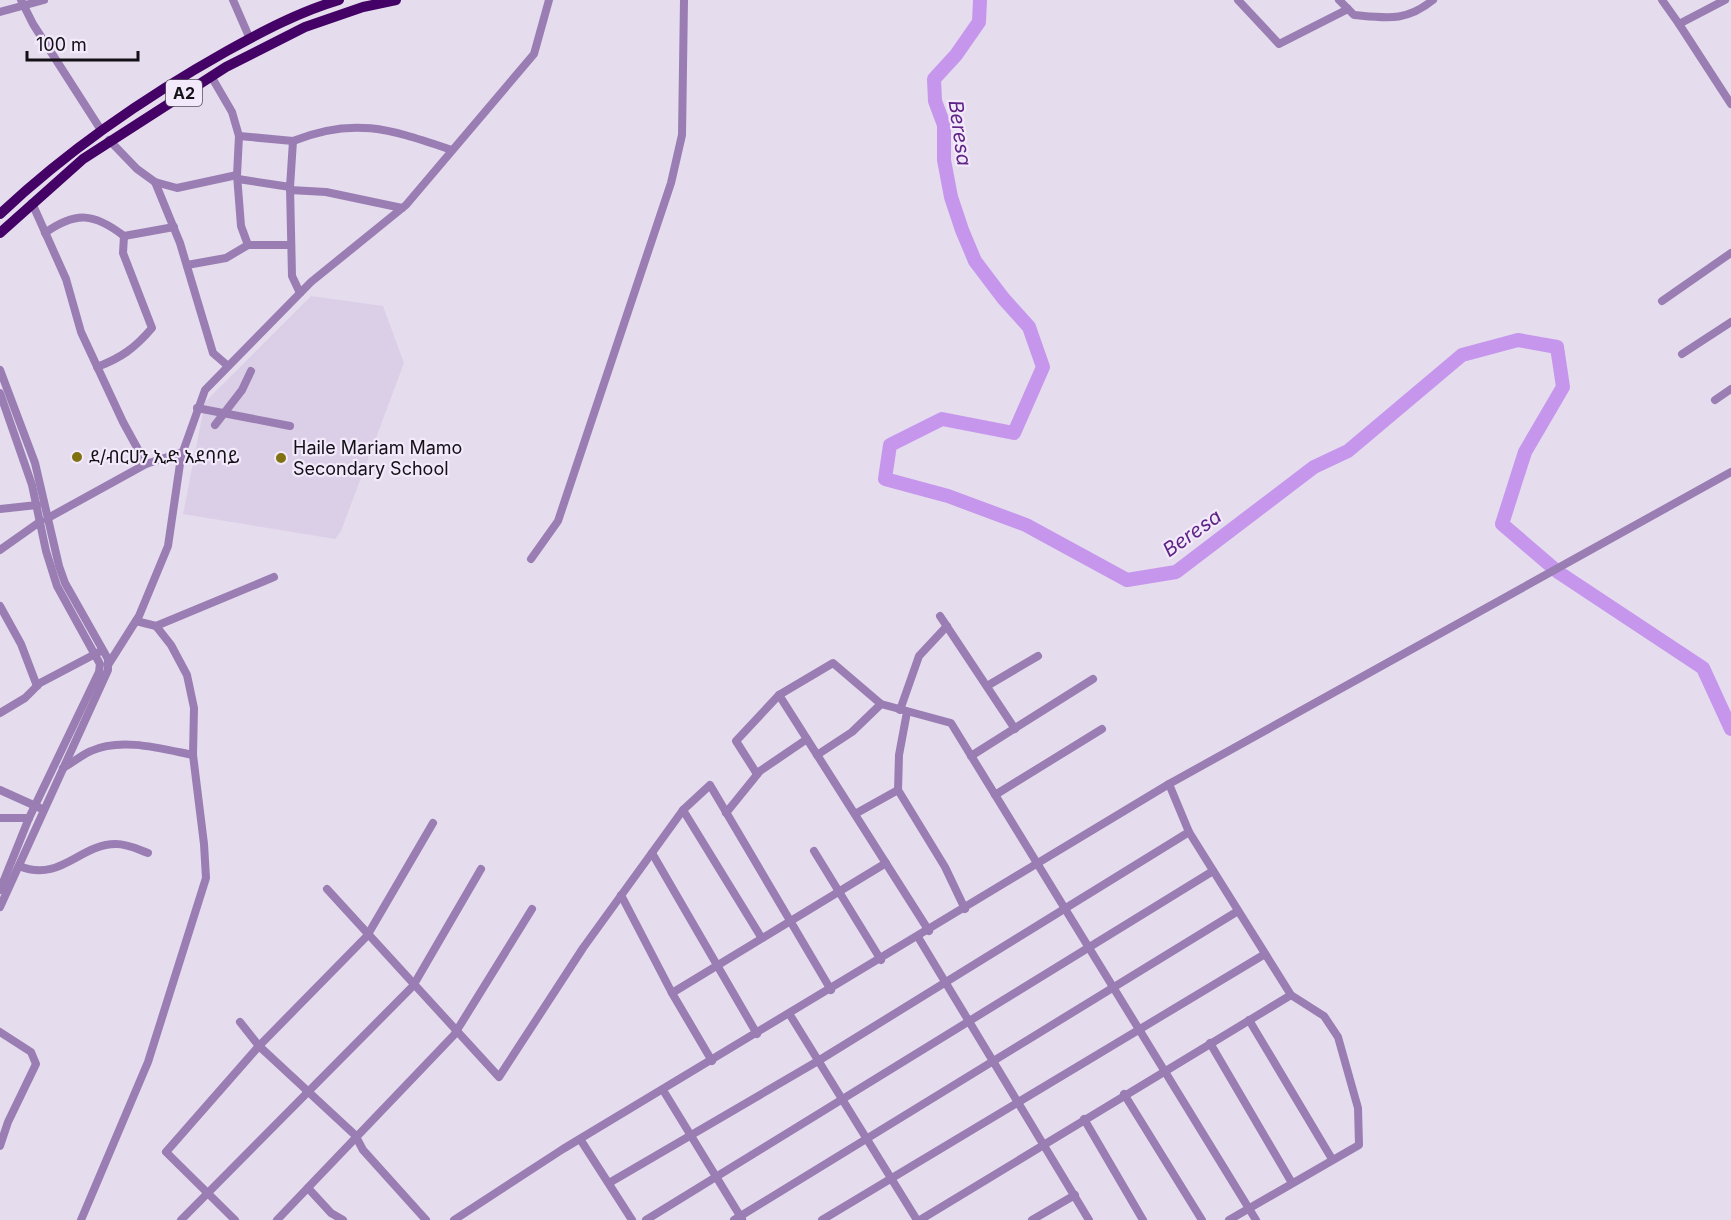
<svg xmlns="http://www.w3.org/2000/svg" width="1731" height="1220" font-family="Inter,'Noto Sans Ethiopic',sans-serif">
<rect width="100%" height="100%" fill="#e5dcee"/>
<path fill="#dbcfe7" d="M311 296 383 306 404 363 341 531 335 539 183 514 205 402Z"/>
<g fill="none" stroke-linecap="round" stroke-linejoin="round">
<path stroke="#c596ec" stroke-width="14" d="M980 0 979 22 956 55 934 79 935 101 944 125V160L951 197 962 230 975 261 1003 298 1029 327 1043 367 1014 433 942 419 890 445 885 479 948 496 1026 525 1127 580 1176 572 1314 467 1348 451 1462 355 1518 340 1557 347 1563 387 1525 452 1502 524 1558 572 1703 668 1731 729"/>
<g stroke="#9a7db3" stroke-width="8">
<path d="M21 0 33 24 101 130"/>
<path d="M233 0 250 39"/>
<path d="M1238 0 1279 44 1348 9"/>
<path d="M1339 0 1354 15C1387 18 1406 22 1433 0"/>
<path d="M1662 0 1679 24 1725 0"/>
<path d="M0 12 44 0"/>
<path d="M1679 24 1731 104"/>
<path d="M109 140 137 169 155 182 180 243 213 353 228 366"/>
<path d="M293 141C355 116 392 130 452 150"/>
<path d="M238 179 290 187 293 141 239 136"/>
<path d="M155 182 177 188 237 175 239 136 232 112 211 76"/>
<path d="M290 187 292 276 300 293"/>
<path d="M290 190 326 192 402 208"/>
<path d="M32 203 66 279 81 332 123 422 146 464 183 452"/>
<path d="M45 233C76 211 94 213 124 236L174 227"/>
<path d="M248 245H291"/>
<path d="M187 265 226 258 248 245 241 226 237 175"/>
<path d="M1662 301 1731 253"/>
<path d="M1682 354 1731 322"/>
<path d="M97 367C121 358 135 348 152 328L123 253 124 236"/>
<path d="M0 370 35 463 59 566 65 583 108 659V670L0 907"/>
<path d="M0 393 32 485 46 551 57 586 100 664 99 672 29 818 0 890"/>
<path d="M1715 400 1731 389"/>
<path d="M197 408 290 426"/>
<path d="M215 425 242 390 251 371"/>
<path d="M0 509 37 505"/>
<path d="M48 518 146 464"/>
<path d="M0 550 41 521"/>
<path d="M531 559 558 521 671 183 682 135 684 0"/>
<path d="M0 606 21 644 37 686"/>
<path d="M940 616 1015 729"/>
<path d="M136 621 156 626 274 577"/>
<path d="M108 665 139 616 168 546 181 457 205 390 311 282 406 205 534 54 549 0"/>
<path d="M987 686 1038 656"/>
<path d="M900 710 919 656 947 626"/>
<path d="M0 713 25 698 40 683 99 652"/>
<path d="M817 755 852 732 881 704"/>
<path d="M971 756 1093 679"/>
<path d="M63 768C73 763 81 755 91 751 121 737 163 749 193 755"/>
<path d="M757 774 736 741 779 695"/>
<path d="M0 790 40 808"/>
<path d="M898 790 899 755 907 712"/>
<path d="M995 795 1102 729"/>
<path d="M726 813 760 771 807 739"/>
<path d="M855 814 898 790 945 867 965 909"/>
<path d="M0 818H29"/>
<path d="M814 851 881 960"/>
<path d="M652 853 757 1034"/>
<path d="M19 866C61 883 79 844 116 844 128 844 137 849 148 853"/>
<path d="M327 889 499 1077 583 948 683 810"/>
<path d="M621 895 672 993 712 1061"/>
<path d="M929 931 779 695 833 663 881 704 951 723 1256 1220"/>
<path d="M761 937 683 810 710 785 831 990"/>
<path d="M918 937 1089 1220"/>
<path d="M672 993 886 863"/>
<path d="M790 1015 917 1220"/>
<path d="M1249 1020 1332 1159"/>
<path d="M240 1022 259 1046 355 1135 363 1150 426 1220"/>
<path d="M0 1032 31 1052 36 1064 8 1122 0 1146"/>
<path d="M1210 1043 1292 1183"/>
<path d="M663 1090 742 1219"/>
<path d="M1124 1094 1202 1220"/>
<path d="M1084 1119 1143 1220"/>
<path d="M580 1139 632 1220"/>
<path d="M609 1183 818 1061 1189 832"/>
<path d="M308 1188 331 1213 343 1220"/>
<path d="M81 1220 148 1062 206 878 204 844 193 755 194 708 187 675 171 645 156 626"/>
<path d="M181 1220 413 986 481 869"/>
<path d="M235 1220 166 1152 259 1046 367 936 433 823"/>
<path d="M277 1220 454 1035 532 909"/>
<path d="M454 1220 563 1149 1169 784 1731 472"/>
<path d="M646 1220 1213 871"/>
<path d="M734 1220 1238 911"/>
<path d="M822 1220 1265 954"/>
<path d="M920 1220 1291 995 1189 832 1169 784"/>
<path d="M1032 1220 1075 1195"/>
<path d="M1229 1220 1359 1145 1358 1108 1338 1037 1324 1016 1291 995"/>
</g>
<g stroke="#440266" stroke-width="10">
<path d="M0 214C68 150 145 97 227 51 263 31 299 12 339 0"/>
<path d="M0 233 83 159 226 67 305 27 363 7 396 0"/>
</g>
</g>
<g fill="#817111" stroke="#f2e9fb" stroke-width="2">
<circle cx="77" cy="457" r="6"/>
<circle cx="281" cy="458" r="6"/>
</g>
<g text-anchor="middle" stroke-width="4.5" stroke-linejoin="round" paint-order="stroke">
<rect fill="#f2e9fb" stroke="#56515b" stroke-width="1.5" x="166" y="80" width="36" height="26" rx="4.5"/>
<g font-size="16" font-weight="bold" fill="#131016">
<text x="184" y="99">A2</text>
</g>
<g font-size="18" fill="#131016" stroke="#f2e9fb" text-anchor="start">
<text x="293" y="454">Haile Mariam Mamo<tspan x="293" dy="21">Secondary School</tspan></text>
<text x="89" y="463">ደ/ብርሀን ኢድ አደባባይ</text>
</g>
<g font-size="20" font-style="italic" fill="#602487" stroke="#f2e9fb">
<text transform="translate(960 133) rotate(82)" y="7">Beresa</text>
<text transform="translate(1192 533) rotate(-35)" y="7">Beresa</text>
</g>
</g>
<path d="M27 51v9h111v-9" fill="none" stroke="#131016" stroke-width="3"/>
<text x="36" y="51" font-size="18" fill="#131016" stroke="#f2e9fb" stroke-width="4.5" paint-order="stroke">100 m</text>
</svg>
